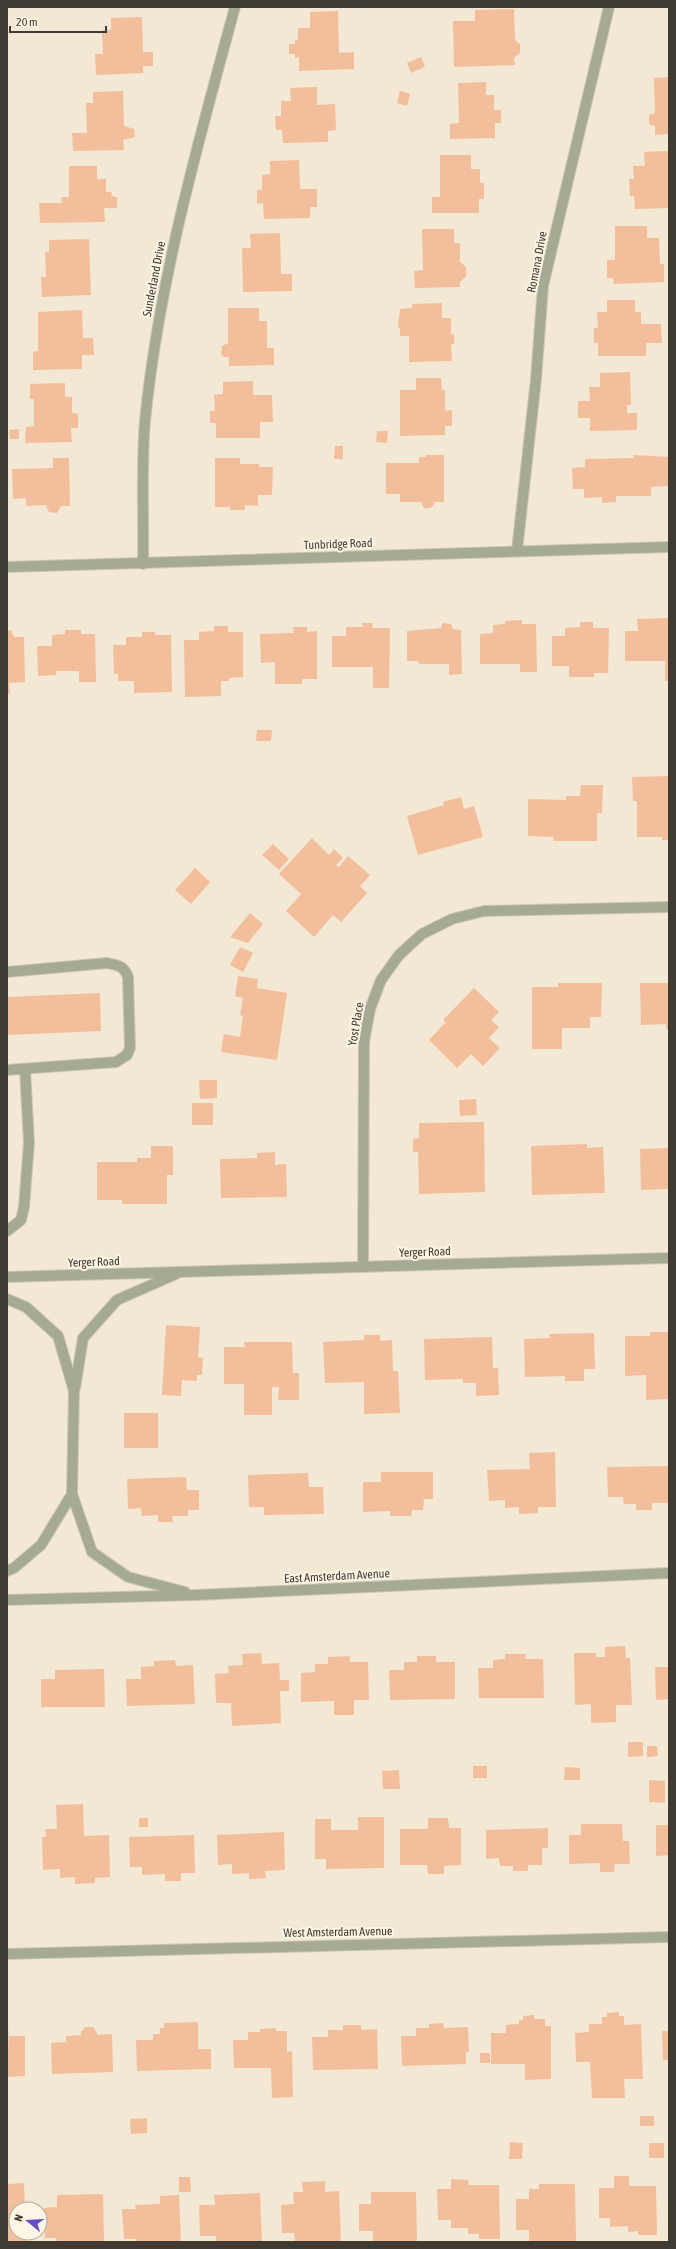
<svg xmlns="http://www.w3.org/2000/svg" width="676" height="2249" font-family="'Asap Condensed',sans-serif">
<rect width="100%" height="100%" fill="#f2e8d4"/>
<g fill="#f3be9c">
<path d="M514 9 515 40 520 44V53L514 58 515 65 454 67 453 21H475V10Z"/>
<path d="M338 11 339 53 354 52V69L299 71V57L295 58V54H289V44H295V40H298V28H310V12Z"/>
<path d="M142 17 143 52H153V66H143V73L96 75 95 54H103L102 30H111V18Z"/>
<path d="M421 57 425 67 411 73 407 63Z"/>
<path d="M669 77V134L655 135V126L649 124V115L655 113 654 78Z"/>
<path d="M486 82V95H494V110H501V123H495V138L450 139V124L459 123 458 83Z"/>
<path d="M317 87V105L335 104 336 130 328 131V142L283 143 282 130H276L275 116H281V101H291L290 88Z"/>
<path d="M123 91 124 126 134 129 135 137 123 140 124 150 73 151 72 133H87L86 103H93V92Z"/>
<path d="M400 91 410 94 407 106 397 103Z"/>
<path d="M669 151V208L635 209 634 196H630L629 179H634L633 166H645L644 152Z"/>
<path d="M440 155H471V169H480V183H484V199H479V213H432V197H440Z"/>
<path d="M299 160 300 189H317V207H310V218L264 219 263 203 257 204V190H262V175L270 174V161Z"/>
<path d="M69 166H97V179H106V192H112L111 196 117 197V208H104L105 222 40 223 39 203H62L61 197H69Z"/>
<path d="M615 226H647V238H659L660 264H664V282L614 284 613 278H607V260H615Z"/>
<path d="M422 229H454V243H460V262L466 267V276L460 282V287L415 288 414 271 423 270Z"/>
<path d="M280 233 281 274H292V291L243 292 242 248H251L250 234Z"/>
<path d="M89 239 91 295 42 297 41 277H46L45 252H49V240Z"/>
<path d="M607 300H635V312H641V324H661L662 343H646V356H598V343H594V328H598L597 312H607Z"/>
<path d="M442 303V318H451V334H454V344H451L452 361 409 362V336H400V329L398 327 400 309 412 308V304Z"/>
<path d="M228 308H259V321H267V348H274V365L229 366V357H224L221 354 222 346 228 343Z"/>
<path d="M82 310 83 338H93L94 355H82V369L33 370V352L38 351V312Z"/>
<path d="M630 372 631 405H627V413H637V430L590 431V418H578V401H590L589 387H600V373Z"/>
<path d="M416 378H441L442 390H445V411L452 410V426H445V435L400 436V390H416Z"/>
<path d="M253 381V395H272L273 422H260V438H216V423H210V411H215L214 395 223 394V382Z"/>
<path d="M65 383V397H72V413L78 414V428H71L72 442 25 443 26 427 34 426V399H30V384Z"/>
<path d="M19 429V439H10L9 430Z"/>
<path d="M377 431H388L387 443 376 442Z"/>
<path d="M335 446H343V459H334Z"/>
<path d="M426 455H444V502H434V505L430 508H424L421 502H400V494H386V463H419V457H426Z"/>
<path d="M633 455 669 457V486L651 487V496H616V502L602 503V497L584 498V489H573L572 468 585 467V459L634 458Z"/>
<path d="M53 458H69L70 506H61L57 513 49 512 46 505 26 506V498L13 499 12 469 53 468Z"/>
<path d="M215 458H240V464H259V467H273L272 495H258V506L245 505V510H230V507H215Z"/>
<path d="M669 618V681H665V661H625V631H638L637 619Z"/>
<path d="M522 620V624H536L537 672H520V664H480V634L493 633V625L505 624V621Z"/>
<path d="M580 622H593V628H609L608 673H594V677H569V666H552V636H565V628L580 627Z"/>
<path d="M362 623H373L372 628H390L389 688H373V667H332V636H346V627H363Z"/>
<path d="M443 623 451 624 453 629 461 630 462 674 449 675V664H419L418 661H407V631L441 628Z"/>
<path d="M214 626H228V632H243V677L229 678V681H221V696L185 697 184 640H199V632L214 631Z"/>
<path d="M293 627H307V632L317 631V679H302V684H275V662L261 663 260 634 294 633Z"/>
<path d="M11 630 14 637H24L25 682 9 683 10 694H7V631Z"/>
<path d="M65 630H81V634H95L96 682H79V671H56V675L38 676 37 646H52V635L65 634Z"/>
<path d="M142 632H155V635H171L172 692 134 693V681H118V674H114L113 645H126V637H142Z"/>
<path d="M257 730H272L271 741H256Z"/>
<path d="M669 776V840H662V837H637V801H633L632 777Z"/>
<path d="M581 785H603L602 813H597V841H553L554 837 528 836V799L566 800V796H580Z"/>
<path d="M461 797 464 809 474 806 483 837 418 855 407 816 444 805 443 802Z"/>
<path d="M312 838 329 855 334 849 343 858 336 865 339 867 348 856 370 875 360 886 367 893 341 922 333 915 314 937 286 911 301 894 279 874Z"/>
<path d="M273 844 289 859 279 870 262 855Z"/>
<path d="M195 868 210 882 191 904 175 890Z"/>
<path d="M250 913 263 924 248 943 230 937Z"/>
<path d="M240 947 253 953 243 972 230 965Z"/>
<path d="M238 976 258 979 257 988 287 993 277 1060 221 1052 224 1034 240 1037 243 1016 240 1015 243 998 235 996Z"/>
<path d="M558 983H602L601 1017H590V1028H562V1049H532V987H558Z"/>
<path d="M640 983H669V1029H666V1024L641 1025Z"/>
<path d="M474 988 499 1012 491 1020 499 1027 489 1038 500 1048 483 1066 471 1054 457 1068 429 1040 446 1022 443 1020Z"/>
<path d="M100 993 101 1031 7 1035V997Z"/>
<path d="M199 1080H217V1098L200 1099Z"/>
<path d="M476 1099 477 1115 460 1116 459 1100Z"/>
<rect x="192" y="1103" width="21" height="22"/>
<path d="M484 1122 485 1192 419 1194 418 1152H413V1139L419 1138V1123Z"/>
<path d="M587 1144V1148L603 1147 605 1193 532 1195 531 1146Z"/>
<path d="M151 1146H173V1175H167V1204H122V1200H97V1162H137V1158H151Z"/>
<path d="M669 1148V1189L641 1190 640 1149Z"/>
<path d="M275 1152V1165L286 1164 287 1197 221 1198 220 1159 257 1158V1153Z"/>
<path d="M166 1325 200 1327 198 1357 203 1358 202 1375H197V1381L182 1380 181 1396 162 1395Z"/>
<path d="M650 1332H669V1399L646 1400V1375L625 1376V1336H650Z"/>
<path d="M594 1333 595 1369H584V1381H565V1376L525 1377 524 1339 550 1338 549 1334Z"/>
<path d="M364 1335H380V1341L392 1340 393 1371H398L400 1413 364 1414V1382L325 1383 323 1342 364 1340Z"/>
<path d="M492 1337 493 1368H498L499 1395 476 1396V1383H463V1379L425 1380 424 1339Z"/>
<path d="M244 1342H292L293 1373H299V1400H278L279 1387H272V1415H244V1384H224V1347H245Z"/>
<rect x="124" y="1413" width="34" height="35"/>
<path d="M555 1452 556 1507H538V1513L519 1514V1507L505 1508V1500L489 1501 487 1470 530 1469 529 1453Z"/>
<path d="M669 1466V1503H652V1510H636V1504H624L623 1497H608L607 1467Z"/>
<path d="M381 1472H433V1499H424L423 1510H412L411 1516H390V1511L363 1512V1482H381Z"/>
<path d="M308 1473 309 1487H323L324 1514 264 1515V1507H249L248 1475Z"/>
<path d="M186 1477 187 1490H199V1510H188V1516H172L173 1522H158V1515L142 1516 141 1508 128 1509 127 1479Z"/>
<path d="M625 1646 626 1658H630L632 1705H616V1722L591 1723V1704L575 1705 574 1653H596V1657H605V1647Z"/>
<path d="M261 1653 262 1664 279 1663 280 1680H289V1691H280L281 1723 232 1726 231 1703H216L215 1674 229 1673 228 1666 243 1665 242 1654Z"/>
<path d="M505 1654H526L525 1659H543L544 1698H479L478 1668H493V1660L505 1659Z"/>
<path d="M350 1656V1662H368L369 1700H354V1715H334V1701L301 1702V1673L315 1672V1664H328V1657Z"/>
<path d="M417 1656H436V1662H455V1699L390 1700 389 1670H404V1662H417Z"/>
<path d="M175 1660 176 1666 193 1665 195 1704 127 1706 126 1679H141V1667L154 1666V1661Z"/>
<path d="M655 1667H669V1699L656 1700Z"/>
<path d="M104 1669 105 1707H41V1679H55V1670Z"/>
<path d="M628 1742H643V1756L628 1757Z"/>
<path d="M647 1746H657L658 1756 647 1757Z"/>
<rect x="473" y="1766" width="14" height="12"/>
<path d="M565 1767 580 1768V1780H564Z"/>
<path d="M399 1770 400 1789H383L382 1771Z"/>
<path d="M649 1780 665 1781V1803L649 1802Z"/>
<path d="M83 1804 84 1836 109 1835 110 1877 95 1878V1883L75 1884V1877L60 1878V1869L43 1870 42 1837H46L45 1829H57L56 1805Z"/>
<path d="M358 1817H384V1868L326 1869V1859H315V1819H331V1830H358Z"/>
<rect x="139" y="1818" width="9" height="9"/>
<path d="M428 1818H448L449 1828H461V1865L444 1866V1874H428L427 1865H400V1829H428Z"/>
<path d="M581 1824H622L623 1841H629L630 1864H615L614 1872H600V1863L569 1864V1835H581Z"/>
<path d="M656 1825H669V1855L656 1856Z"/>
<path d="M548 1828V1848H542V1865H528V1871H513V1866H500L499 1858 486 1859V1830Z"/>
<path d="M284 1832 285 1870 265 1871 266 1878 249 1879V1873L232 1874V1864L218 1865 217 1835Z"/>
<path d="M194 1835 195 1873H181V1881H165V1874L142 1875V1867H130L129 1837Z"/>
<path d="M619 2012V2016H624V2025L641 2024 643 2079H624L625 2098H592L590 2062H576L575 2033 589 2032V2024H602V2017H607V2013Z"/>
<path d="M534 2015V2019H545V2026H551V2079L525 2080V2064H491V2033H506V2025L519 2024V2020H523V2016Z"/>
<path d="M198 2022V2049H211V2069L137 2071 136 2040H153V2034H160V2028H164V2023Z"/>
<path d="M443 2023 444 2028 468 2027 469 2052H466V2064L402 2066 401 2036H416V2028H429V2024Z"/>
<path d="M9 2025 8 2036H25V2076L7 2077Z"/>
<path d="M343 2025H361V2030L377 2029 378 2069 313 2070 312 2037H328V2030H343Z"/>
<path d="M85 2027H93L98 2035 112 2034 113 2072 52 2074 51 2043 66 2042V2036L81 2035V2032Z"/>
<path d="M276 2028V2031H287V2052L292 2051 293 2097 272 2098 271 2068H234L233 2040H248V2032H260V2029Z"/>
<path d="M662 2031H669V2060H663Z"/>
<rect x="480" y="2053" width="10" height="10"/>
<rect x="640" y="2116" width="14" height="10"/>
<path d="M147 2118V2133L131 2134 130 2119Z"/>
<path d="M510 2142 523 2143 522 2159H509Z"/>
<rect x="649" y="2143" width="15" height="15"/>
<path d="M614 2176H629V2186H656L657 2235H638V2231L628 2232V2226L610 2227V2218H599V2188H614Z"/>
<path d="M179 2177H190L191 2192H179Z"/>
<path d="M451 2179 468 2180 469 2185H499L500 2239H479V2234H468V2228H451V2220H438L437 2189H451Z"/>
<path d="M325 2181V2192L339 2191 341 2242H295L294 2233H282L281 2205 294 2204 293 2192H303L302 2182Z"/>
<path d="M24 2183 25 2209H16V2233H26V2242H7V2184Z"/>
<path d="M539 2184H575L576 2242 529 2241V2230H516V2199H529V2189H539Z"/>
<path d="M371 2192H416L417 2242 373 2241V2231H359V2204H371Z"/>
<path d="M260 2193 262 2242H216V2236H200L199 2205H215L214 2195Z"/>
<path d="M103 2194 104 2242H57L56 2238H45L44 2208 57 2207V2195Z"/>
<path d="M179 2195 181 2242H136V2239H124L122 2209H136L135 2205 160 2204V2196Z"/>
</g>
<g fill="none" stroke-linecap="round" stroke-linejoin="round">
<g stroke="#cec5b4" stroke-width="12">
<g id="minor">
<path d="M517 551 536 379 543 286 609 7"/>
<path d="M143 564C144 517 141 467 145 421 159 280 198 143 235 7"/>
<path d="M7 567 669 547"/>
<path d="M7 972 107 963C118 965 124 966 128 977L130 1048 127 1055 116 1062 7 1070"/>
<path d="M7 1231 21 1220 24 1207 29 1143 25 1069"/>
<path d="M363 1267 364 1042 370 1009 381 980 399 955 422 934 452 919 484 911 669 907"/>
<path d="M7 1277 669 1258"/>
<path d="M7 1299 26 1307 58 1336 74 1391 72 1494 41 1545 14 1568 7 1571"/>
<path d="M75 1388 83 1338 117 1300 176 1274"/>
<path d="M72 1494 92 1552 128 1577 185 1592"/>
<path d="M7 1600 196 1595 669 1573"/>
<path d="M7 1954 669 1937"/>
</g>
</g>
<use href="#minor" stroke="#a5aa92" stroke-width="10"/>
</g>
<g text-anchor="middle" stroke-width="4" stroke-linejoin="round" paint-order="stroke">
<g font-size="12" fill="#3f3b33" stroke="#fef6e5">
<text transform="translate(537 262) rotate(-79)" y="4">Romana Drive</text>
<text transform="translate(154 279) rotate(-79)" y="4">Sunderland Drive</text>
<text transform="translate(338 544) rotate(-2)" y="4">Tunbridge Road</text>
<text transform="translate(356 1024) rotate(-80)" y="4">Yost Place</text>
<text transform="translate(425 1252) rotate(-2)" y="4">Yerger Road</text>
<text transform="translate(94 1262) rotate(-2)" y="4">Yerger Road</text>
<text transform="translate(337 1576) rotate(-3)" y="4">East Amsterdam Avenue</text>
<text transform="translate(338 1932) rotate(-1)" y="4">West Amsterdam Avenue</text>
</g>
</g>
<rect width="676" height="2249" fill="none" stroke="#3f3b33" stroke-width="16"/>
<g transform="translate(28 2221) rotate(288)"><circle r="19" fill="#fef6e5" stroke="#b2ab9e"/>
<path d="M0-3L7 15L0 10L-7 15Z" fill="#634dc6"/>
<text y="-6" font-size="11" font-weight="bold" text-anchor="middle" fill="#3f3b33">N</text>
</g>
<path d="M10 26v6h96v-6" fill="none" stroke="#3f3b33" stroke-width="2"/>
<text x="16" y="26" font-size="12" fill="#3f3b33" stroke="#fef6e5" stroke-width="3" paint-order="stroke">20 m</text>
</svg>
